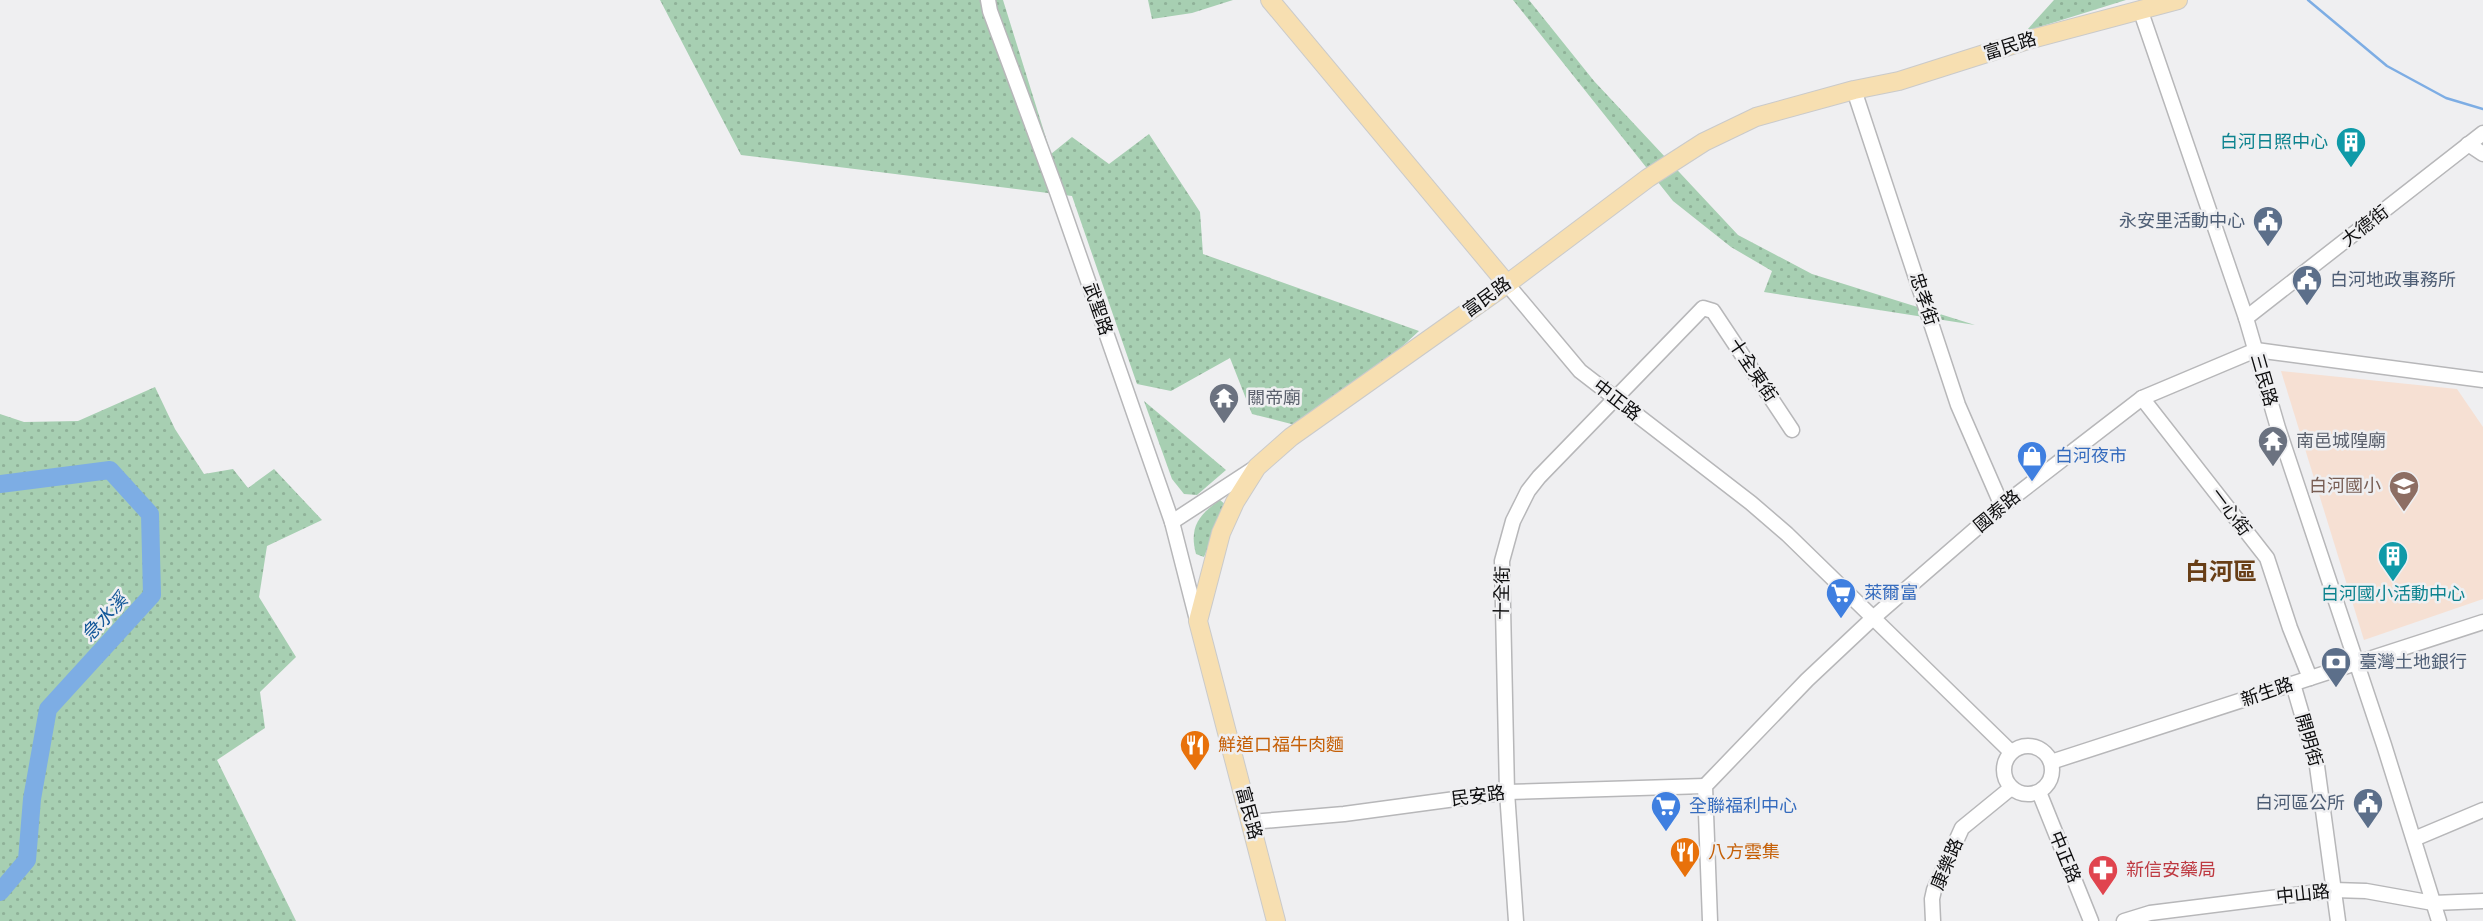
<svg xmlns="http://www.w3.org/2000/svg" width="2483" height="921" font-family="'Public Sans','Noto Sans TC',sans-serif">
<defs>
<pattern id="grass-dots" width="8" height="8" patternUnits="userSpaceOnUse" patternTransform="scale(1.75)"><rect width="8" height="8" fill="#a7cfb2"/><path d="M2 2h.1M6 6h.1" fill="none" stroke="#8fb198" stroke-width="1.8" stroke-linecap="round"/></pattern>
</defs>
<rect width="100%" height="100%" fill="#efeff1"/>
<path fill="#f6e0d3" d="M2281 371 2457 389 2483 427V599L2364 640Z"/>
<g fill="url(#grass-dots)">
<path d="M660 0H1003L1051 154 1072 137 1109 164 1149 134 1200 212 1203 254 1419 331 1351 394 1299 426 1252 414 1230 358 1171 391 1137 384 1072 196 741 155Z"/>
<path d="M1148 0H1233L1192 13 1152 19Z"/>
<path d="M1513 0H1529L1594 81 1738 235 1812 274 1975 325 1764 292 1772 271 1731 247 1673 201Z"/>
<path d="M2054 0H2126L2026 31Z"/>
<path d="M155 387 175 429 204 474 233 469 248 488 274 469 322 520 267 546 259 597 296 657 260 692 265 728 217 760 296 921H0V414L24 422 78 421Z"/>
<path d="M1144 401 1226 470 1197 495 1184 494 1172 479Z"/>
<path d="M1220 500 1226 505 1204 557 1196 554C1189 528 1198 515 1220 500Z"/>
</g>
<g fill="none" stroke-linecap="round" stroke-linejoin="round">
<path stroke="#7dade4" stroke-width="2.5" d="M2308 0 2387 66 2446 98 2483 109"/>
<path stroke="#7dade4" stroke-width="18" d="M0 484 110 470 150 514 152 595 48 709 32 799 27 860 0 892"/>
<g stroke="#b7b7b9" stroke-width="17">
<g id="minor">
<path d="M988 0 990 11 1057 192 1172 522 1197 620"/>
<path d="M2140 9 2246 318 2278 428 2384 745 2439 921"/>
<path d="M1854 90 1958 405 2002 506"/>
<path d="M2468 144 2483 154"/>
<path d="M1507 284 1580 371 1751 503 1787 534 2011 752"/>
<path d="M2246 318 2483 133"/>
<path d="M2142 398 2267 558 2290 628 2310 678"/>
<path d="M1172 522 1256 467"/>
<path d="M2293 684 2317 766 2338 921"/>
<circle cx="2028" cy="770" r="24"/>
<path d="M2051 762 2483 622"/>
<path d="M2039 792 2091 921"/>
<path d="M1251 822 1344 814 1507 792 1705 786"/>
<path d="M2414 839 2483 810"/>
<path d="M1516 921 1507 792 1502 561 1513 521 1528 491 1539 477 1703 308 1713 311 1792 430"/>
<path d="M1710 921 1705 786 1807 680 1873 618 2002 506 2142 398 2256 350 2483 380"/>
<path d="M1933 921 1932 899 1934 890 1962 828 2011 788"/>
<path d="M2124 921 2150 913 2334 890 2366 891 2433 903 2483 901"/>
</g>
</g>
<g stroke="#cacaca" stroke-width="20">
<g id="major">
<path d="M1270 0 1507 284"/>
<path d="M1276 921 1198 621 1221 533 1235 502 1257 467 1291 437 1507 284 1648 178 1704 142 1756 117 1854 90 1899 81 2028 40 2178 0"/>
</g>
</g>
<use href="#minor" stroke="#fff" stroke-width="14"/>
<use href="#major" stroke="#f7dfb1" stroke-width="18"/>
</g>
<defs>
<g id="building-pin" transform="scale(1.575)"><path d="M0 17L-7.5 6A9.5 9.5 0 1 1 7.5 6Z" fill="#0f9aa8" stroke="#efeff1"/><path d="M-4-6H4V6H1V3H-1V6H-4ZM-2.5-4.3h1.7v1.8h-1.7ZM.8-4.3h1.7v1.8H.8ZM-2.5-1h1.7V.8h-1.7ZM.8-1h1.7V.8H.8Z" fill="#fff"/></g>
<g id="civic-pin" transform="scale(1.575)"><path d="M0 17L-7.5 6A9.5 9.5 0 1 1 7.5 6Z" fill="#5c6f8a" stroke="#efeff1"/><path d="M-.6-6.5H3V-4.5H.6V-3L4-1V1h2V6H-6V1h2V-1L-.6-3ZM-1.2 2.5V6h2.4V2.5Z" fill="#fff"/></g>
<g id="temple-pin" transform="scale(1.575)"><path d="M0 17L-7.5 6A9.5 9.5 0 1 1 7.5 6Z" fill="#6b7280" stroke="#efeff1"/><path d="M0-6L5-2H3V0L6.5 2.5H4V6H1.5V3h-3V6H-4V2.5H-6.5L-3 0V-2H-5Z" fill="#fff"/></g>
<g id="shop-pin" transform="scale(1.575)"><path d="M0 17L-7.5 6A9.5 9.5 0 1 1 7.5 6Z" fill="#3f7fe0" stroke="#efeff1"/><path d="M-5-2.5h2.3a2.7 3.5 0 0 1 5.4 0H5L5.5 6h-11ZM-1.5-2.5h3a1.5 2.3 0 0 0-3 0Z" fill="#fff"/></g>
<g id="school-pin" transform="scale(1.575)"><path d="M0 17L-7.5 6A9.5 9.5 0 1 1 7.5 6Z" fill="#8d6e63" stroke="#efeff1"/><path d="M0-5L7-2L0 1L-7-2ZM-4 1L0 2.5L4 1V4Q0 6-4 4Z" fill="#fff"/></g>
<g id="supermarket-pin" transform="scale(1.575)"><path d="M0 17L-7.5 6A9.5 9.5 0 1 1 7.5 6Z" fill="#3f7fe0" stroke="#efeff1"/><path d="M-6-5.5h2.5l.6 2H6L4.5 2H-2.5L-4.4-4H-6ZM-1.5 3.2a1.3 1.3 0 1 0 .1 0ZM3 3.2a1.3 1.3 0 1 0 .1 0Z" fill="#fff"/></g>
<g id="bank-pin" transform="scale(1.575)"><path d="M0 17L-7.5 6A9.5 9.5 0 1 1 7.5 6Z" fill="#5c6f8a" stroke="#efeff1"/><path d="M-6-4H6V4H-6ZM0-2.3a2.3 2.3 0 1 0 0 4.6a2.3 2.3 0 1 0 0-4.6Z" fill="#fff"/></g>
<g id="restaurant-pin" transform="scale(1.575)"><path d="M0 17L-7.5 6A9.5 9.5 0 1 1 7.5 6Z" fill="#e8710a" stroke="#efeff1"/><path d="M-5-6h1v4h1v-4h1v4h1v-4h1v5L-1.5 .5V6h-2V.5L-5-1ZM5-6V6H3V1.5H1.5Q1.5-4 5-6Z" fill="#fff"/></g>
<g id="pharmacy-pin" transform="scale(1.575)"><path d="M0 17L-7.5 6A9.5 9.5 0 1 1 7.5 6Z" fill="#e0444e" stroke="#efeff1"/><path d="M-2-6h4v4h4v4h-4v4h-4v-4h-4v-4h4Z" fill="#fff"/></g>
</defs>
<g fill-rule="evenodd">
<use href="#building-pin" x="2351" y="142"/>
<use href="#civic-pin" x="2268" y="221"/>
<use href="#civic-pin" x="2307" y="280"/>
<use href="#temple-pin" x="1224" y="398"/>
<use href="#temple-pin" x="2273" y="441"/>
<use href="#shop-pin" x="2032" y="456"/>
<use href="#school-pin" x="2404" y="486"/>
<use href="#building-pin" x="2393" y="556"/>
<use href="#supermarket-pin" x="1841" y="593"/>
<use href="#bank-pin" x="2336" y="662"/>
<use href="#restaurant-pin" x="1195" y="745"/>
<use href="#civic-pin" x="2368" y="803"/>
<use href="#supermarket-pin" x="1666" y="806"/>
<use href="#restaurant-pin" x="1685" y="852"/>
<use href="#pharmacy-pin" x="2103" y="870"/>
</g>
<g text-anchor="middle" stroke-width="5" stroke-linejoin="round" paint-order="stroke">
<g font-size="18" fill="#0d0d0e" stroke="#efeff1">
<text transform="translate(2010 46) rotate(-17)" y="6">富民路</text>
<text transform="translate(2365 226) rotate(-38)" y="6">大德街</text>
<text transform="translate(1487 297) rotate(-36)" y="6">富民路</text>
<text transform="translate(1924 299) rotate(72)" y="6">忠孝街</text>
<text transform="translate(1098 309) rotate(71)" y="6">武聖路</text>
<text transform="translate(1753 370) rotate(56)" y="6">十全東街</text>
<text transform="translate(2264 380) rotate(74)" y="6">三民路</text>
<text transform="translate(1617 400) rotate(38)" y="6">中正路</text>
<text transform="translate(1997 511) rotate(-40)" y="6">國泰路</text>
<text transform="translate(2231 512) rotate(53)" y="6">一心街</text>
<text transform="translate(1502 593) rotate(-89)" y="6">十全街</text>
<text transform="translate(2267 692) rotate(-19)" y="6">新生路</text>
<text transform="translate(2309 740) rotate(74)" y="6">開明街</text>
<text transform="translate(1478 796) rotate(-7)" y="6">民安路</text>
<text transform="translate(1249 813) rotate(75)" y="6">富民路</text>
<text transform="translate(2065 857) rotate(68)" y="6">中正路</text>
<text transform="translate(1947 864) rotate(-67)" y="6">康樂路</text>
<text transform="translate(2303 894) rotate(-6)" y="6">中山路</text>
</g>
<g font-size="18" fill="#0d838f" stroke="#efeff1" text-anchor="end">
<text x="2328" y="148">白河日照中心</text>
<text x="2393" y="600" text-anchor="middle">白河國小活動中心</text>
</g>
<g font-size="18" fill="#4e5e75" stroke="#efeff1" text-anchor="end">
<text x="2245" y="227">永安里活動中心</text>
<text x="2330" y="286" text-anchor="start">白河地政事務所</text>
<text x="2359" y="668" text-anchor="start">臺灣土地銀行</text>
<text x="2345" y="809">白河區公所</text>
</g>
<g font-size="18" fill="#5b616d" stroke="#efeff1" text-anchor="start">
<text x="1247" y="404">關帝廟</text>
<text x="2296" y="447">南邑城隍廟</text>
</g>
<g font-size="18" fill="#366cbe" stroke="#efeff1" text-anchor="start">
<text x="2055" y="462">白河夜市</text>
<text x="1864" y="599">萊爾富</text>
<text x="1689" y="812">全聯福利中心</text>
</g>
<g font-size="18" fill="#785e54" stroke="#efeff1" text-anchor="end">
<text x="2381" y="492">白河國小</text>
</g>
<g font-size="18" fill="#c56008" stroke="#efeff1" text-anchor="start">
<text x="1218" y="751">鮮道口福牛肉麵</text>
<text x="1708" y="858">八方雲集</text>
</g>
<g font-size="18" fill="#be3a42" stroke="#efeff1" text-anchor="start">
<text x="2126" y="876">新信安藥局</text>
</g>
<g font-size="19" font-style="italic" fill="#135799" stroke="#efeff1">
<text transform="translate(104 617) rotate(-47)" y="7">急水溪</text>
</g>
<g font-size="24" font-weight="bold" fill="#683e16" stroke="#efeff1">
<text x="2221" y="580">白河區</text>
</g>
</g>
</svg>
